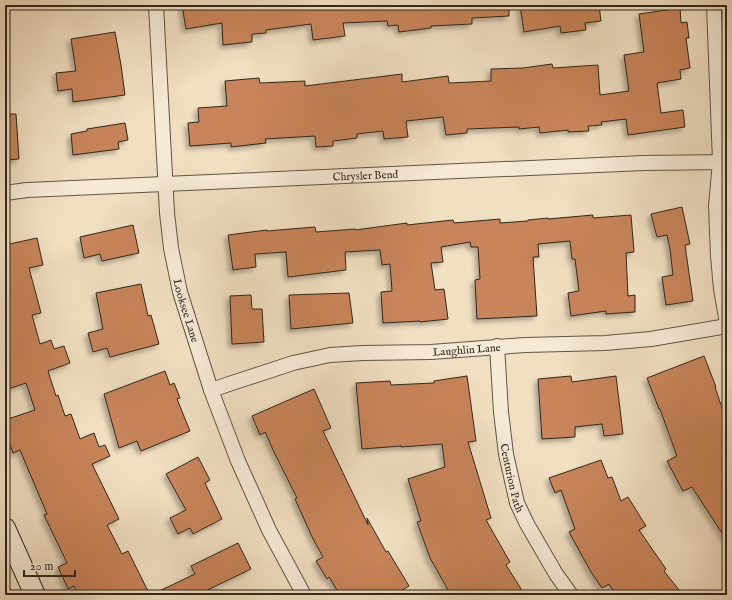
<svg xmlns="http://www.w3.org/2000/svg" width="732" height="600" font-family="'IM FELL English',serif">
<defs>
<filter id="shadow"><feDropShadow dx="-3.5" dy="3.5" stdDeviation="2" flood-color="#0004"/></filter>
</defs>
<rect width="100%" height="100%" fill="#f1dfc2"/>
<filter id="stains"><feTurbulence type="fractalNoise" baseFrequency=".005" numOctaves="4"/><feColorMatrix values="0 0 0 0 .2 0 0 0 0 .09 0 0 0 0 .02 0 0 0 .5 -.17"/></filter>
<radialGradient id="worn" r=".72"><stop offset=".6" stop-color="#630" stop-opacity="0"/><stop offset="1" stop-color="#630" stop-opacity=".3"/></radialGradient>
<g fill="#c8845a" stroke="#31271d" filter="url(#shadow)">
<path d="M182 5H509V16L472 18V24L431 26V28L399 32 398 25 388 26 387 21 343 23 345 36 313 40 311 24 266 30V33L252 34V42L223 45 222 23 186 29Z"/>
<path d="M520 5H599L601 21 585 23 586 30 561 33 560 26 524 32Z"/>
<path d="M680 8 681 23 687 22 689 38H686L690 68 680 70 681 79 657 83 661 113 683 110 685 127 628 135 626 119 601 122 602 125 588 126 589 131 568 132V130L540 133 539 127 519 129V127L467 129V133L446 135 443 117 406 121 408 137 384 139 383 131 357 134V138L333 141V146L316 147 315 136 265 139 266 143 231 147V143L190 146 188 123 199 122 198 108 227 106 225 81 259 78 260 83 305 81V86L402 74V82L448 76 449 83 491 81V69L523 68 552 64 553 68 598 65 600 95 629 91 624 55 644 52 639 14Z"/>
<path d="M115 32 121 65 125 95 73 102 72 89 58 91 56 73 76 71 71 39Z"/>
<path d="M5 114H16L19 159 5 160Z"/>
<path d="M125 123 128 140 118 142 119 149 73 155 71 134 87 131V129Z"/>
<path d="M682 207 690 244 685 245 693 301 666 305 662 277 673 275 670 249 667 235 657 237 651 214Z"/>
<path d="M593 215V218L631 215 634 252 626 253 628 296 635 295V312L606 314V311L571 316 568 293 579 291 575 259H572L570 241 538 244 539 257H533L537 316 477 319 475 280 480 279 478 247H471L470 242 441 247 443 262 431 263 435 290 444 289 448 319 420 322V321L383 323 381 292 392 291 390 264 382 265 380 250 345 252 346 270 288 277 286 252 255 254 256 267 233 270 228 235 267 230V231L315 227 316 232 355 229V230L407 223V225L453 220 454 223 500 219V223L528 221V220L548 218V219Z"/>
<path d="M133 225 139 253 102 261 100 254 84 258 80 237Z"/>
<path d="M37 238 43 265 29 268 41 313 32 315 40 344 51 340 54 349 64 346 70 363 48 371 56 396 58 395 65 416 71 414 80 439 94 433 99 447 105 445 110 456 92 464 119 519 107 525 122 554 128 551 150 595H78L74 586 68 589 58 567 67 563 44 515 47 514 20 450 13 453 5 430V420L35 410 26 383 5 390V245Z"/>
<path d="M141 284 148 316 151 315 159 344 110 357 107 348 93 352 88 333 103 329 96 293Z"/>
<path d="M349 293 353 323 291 329 289 295Z"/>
<path d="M251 295 252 309H262L264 342 232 344 230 296Z"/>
<path d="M704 356 716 387H715L727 423V541L692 487 683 491 667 461 677 456 660 409H659L647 378Z"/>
<path d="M165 371 170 385 174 383 180 398 177 399 190 431 141 451 137 441 119 448 104 394Z"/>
<path d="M467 376 476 441 468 442 491 518 486 520 510 562 506 565 525 595H451L430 558 417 522 421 521 408 479 445 467 442 444 401 447V446L362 449 356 383 390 381 391 385 434 383V381Z"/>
<path d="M571 376 572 382 616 376 623 434 604 436 602 424 575 427V437L542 439 538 379Z"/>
<path d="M314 389 331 428 323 431 368 525 367 518 386 552 388 551 409 586 394 595H340L329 577 327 579 316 561 323 557 313 539 295 499 297 498 274 452 265 432 260 435 252 416Z"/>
<path d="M198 457 210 480 205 483 222 519 193 534 190 528 178 534 170 518 186 510 166 474Z"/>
<path d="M601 460 608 478 612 477 621 501 628 497 646 526 639 530 666 569 664 571 683 595H616L609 584 602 588 591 572 569 532 575 529 561 490 555 493 549 478Z"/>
<path d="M238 543 251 569 197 595H151L195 574 191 566Z"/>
</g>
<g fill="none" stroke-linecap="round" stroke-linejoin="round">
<g stroke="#615546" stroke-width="16">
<g id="street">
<path id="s1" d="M156 5 167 213 171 248 180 292 211 390 238 461 269 530 304 595"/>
<path d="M714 5 720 162 716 206 718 256 721 289 727 323"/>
<path id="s2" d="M5 193 27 190 644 163 727 162"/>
<path id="s3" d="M497 346 501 412 506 454 517 503 527 524 556 574 571 595"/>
<path id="s4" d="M211 390 293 363 330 355 363 353 431 352 525 345 605 343 651 339 727 326"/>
</g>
</g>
<g stroke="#31271d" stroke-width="22">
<path id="secondary" d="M5 528 35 595"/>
</g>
<use href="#street" stroke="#f6ead7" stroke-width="14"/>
<use href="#secondary" stroke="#f6ead7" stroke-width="20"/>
</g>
<g text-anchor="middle" stroke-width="3.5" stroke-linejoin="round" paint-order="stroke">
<g font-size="11" fill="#31271d" stroke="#f6ead7">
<text dy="4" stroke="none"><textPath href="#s2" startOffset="361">Chrysler Bend</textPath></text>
<text dy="4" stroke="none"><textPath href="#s1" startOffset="308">Looksee Lane</textPath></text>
<text dy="4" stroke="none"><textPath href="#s4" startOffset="261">Laughlin Lane</textPath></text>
<text dy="4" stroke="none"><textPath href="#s3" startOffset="133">Centurion Path</textPath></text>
</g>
</g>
<rect width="732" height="600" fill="none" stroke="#f1dfc2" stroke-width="20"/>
<rect x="6" y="6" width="720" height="588" fill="none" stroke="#31271d" stroke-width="2"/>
<rect x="10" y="10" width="712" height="580" fill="none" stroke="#31271d"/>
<path d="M24 570v6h51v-6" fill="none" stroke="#31271d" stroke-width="2"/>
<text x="30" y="570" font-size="12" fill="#31271d" stroke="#f6ead7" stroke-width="3" paint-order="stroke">20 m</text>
<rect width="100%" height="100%" filter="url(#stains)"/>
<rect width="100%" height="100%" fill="url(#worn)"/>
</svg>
